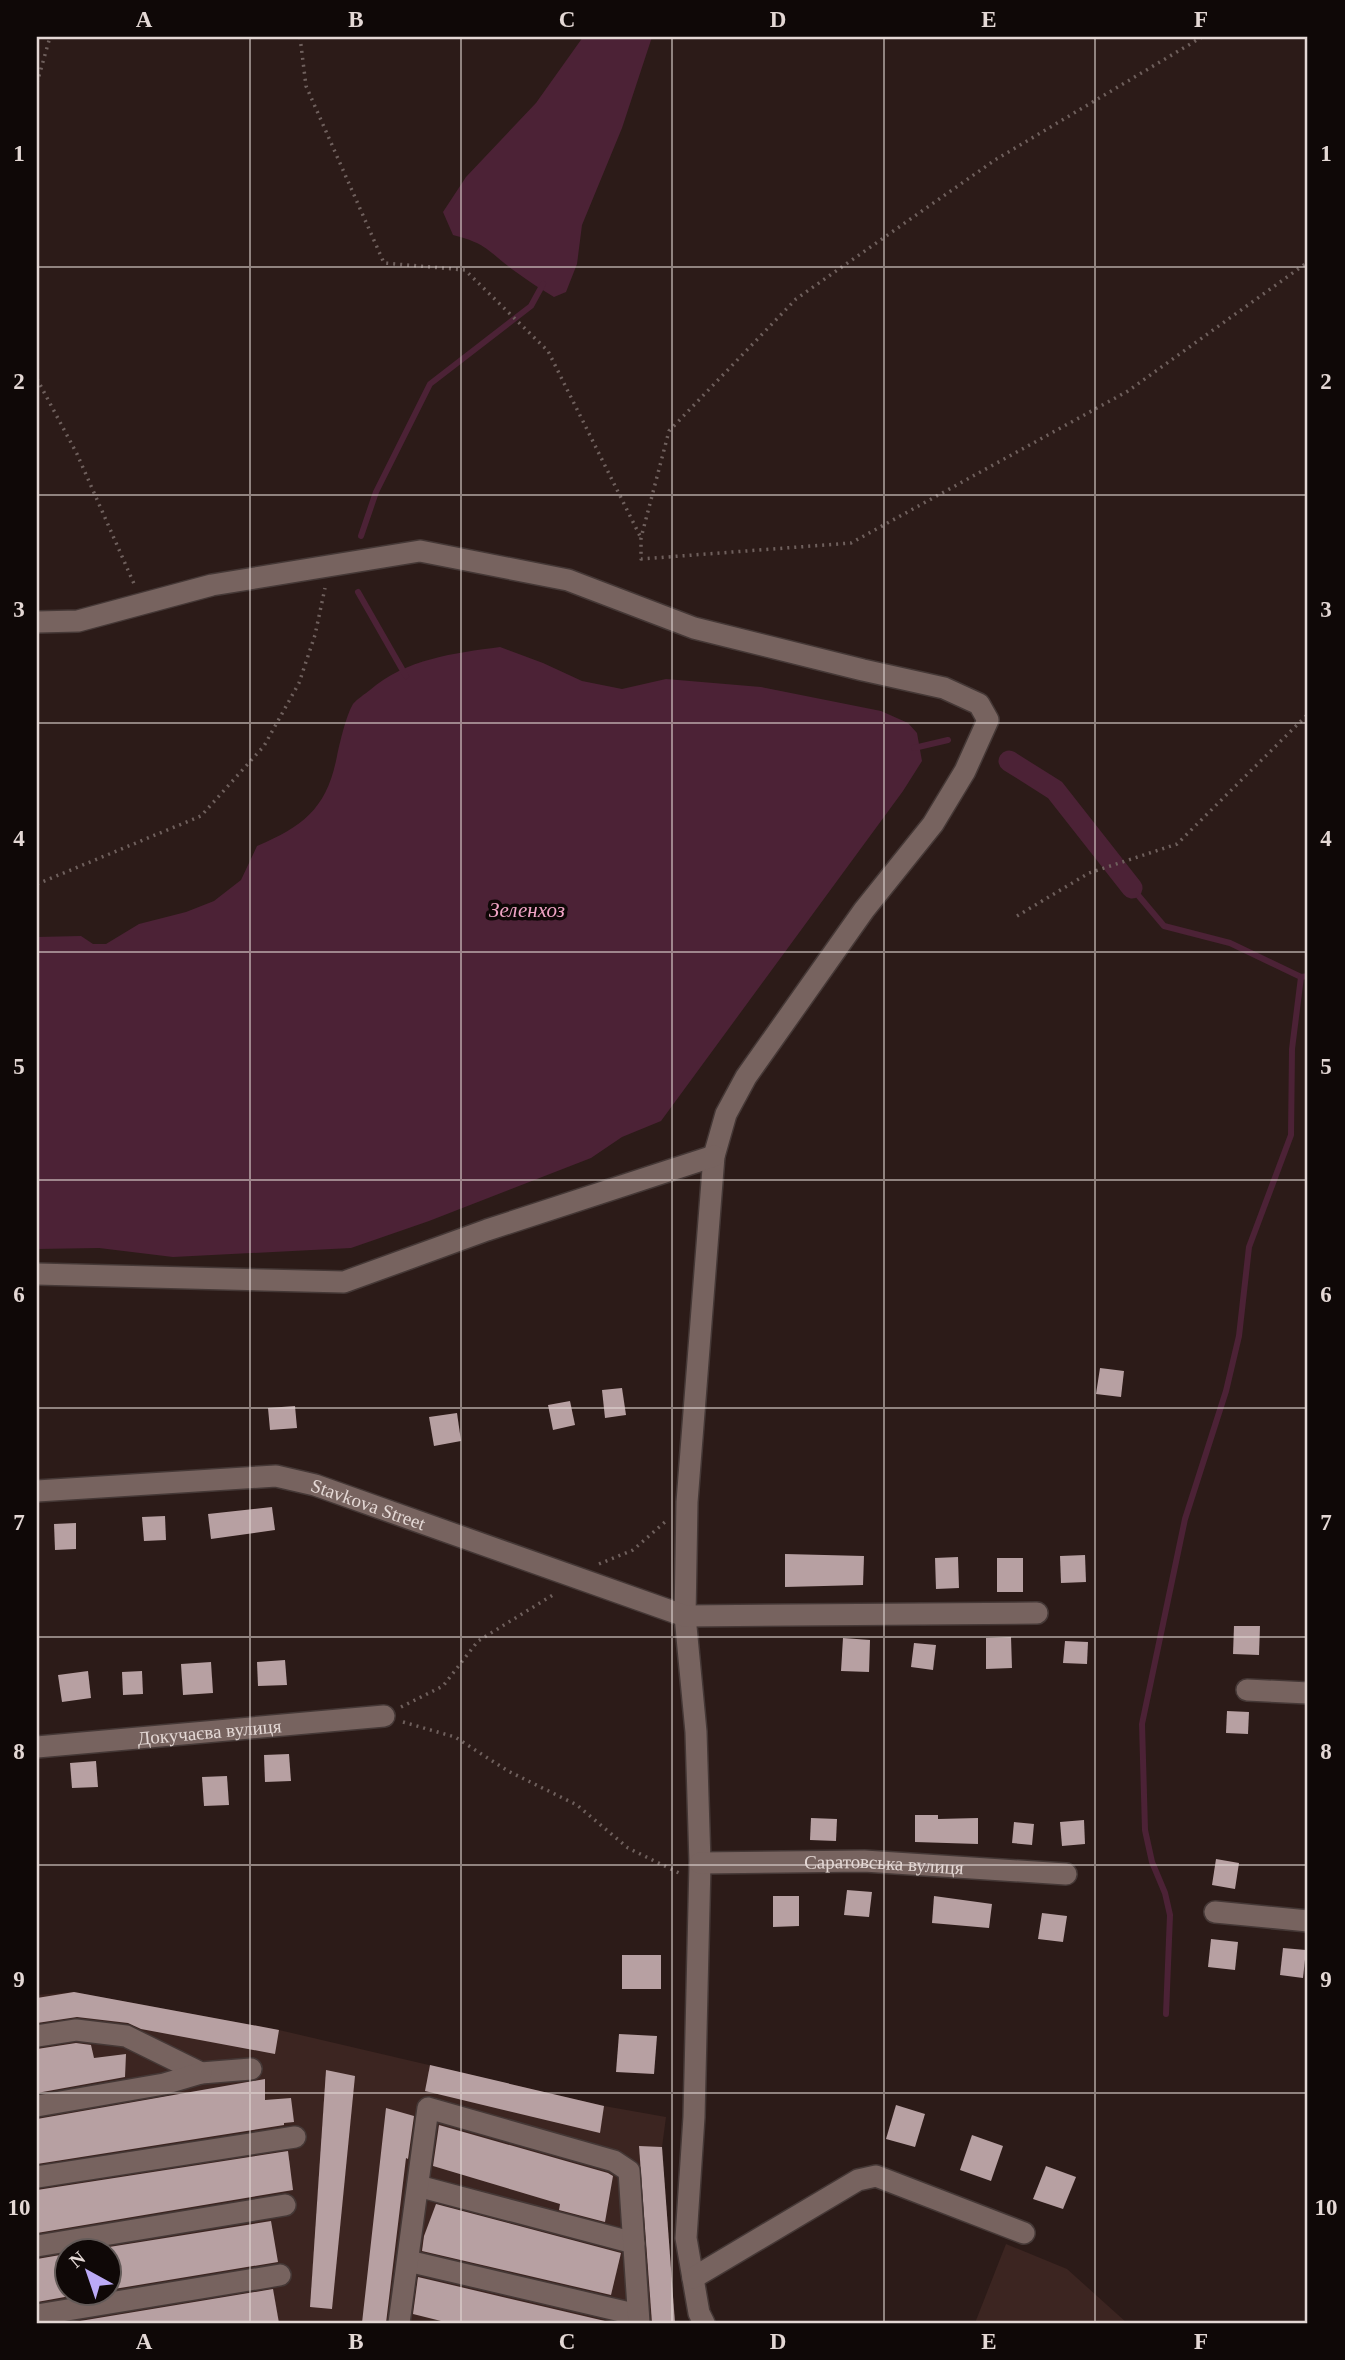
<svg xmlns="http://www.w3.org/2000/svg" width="1345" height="2360" font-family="Georgia,serif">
<rect width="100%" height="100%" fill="#2c1b18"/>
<g fill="#3c2521" fill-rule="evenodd">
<path d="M74 1992 279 2030 604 2106 666 2117 662 2147 675 2323H37V1995ZM66 2252H108V2294H66Z"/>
<path d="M1006 2244 1067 2269 1127 2323H975Z"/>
</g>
<g fill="#4c2236">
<path d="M583 37H652L622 128 582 225 577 264 566 292 554 297C541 289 528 281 516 272 488 252 489 244 453 235L443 212 466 177 536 103Z"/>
<path d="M500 647 543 663 582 681 622 689 666 679 761 687 881 711 908 723 917 733 922 761 903 791 661 1121 622 1137 591 1158 429 1221 351 1248 173 1257 99 1248 37 1249V937L81 936 93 944H106L139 924 186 912 214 901 241 880 257 846C304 826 327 808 337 756 340 742 346 716 353 704 357 699 365 694 370 690 406 659 454 653 500 647Z"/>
</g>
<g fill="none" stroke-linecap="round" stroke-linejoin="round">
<g stroke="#4c2236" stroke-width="6">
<path d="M361 536 376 492 430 384 531 306 543 284"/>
<path d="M358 592 406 676"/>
<path d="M914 748 948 740"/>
<path d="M1132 888 1164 926 1230 943 1301 977 1308 976"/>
<path d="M1166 2014 1170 1915 1165 1893 1152 1862 1145 1830 1142 1724 1185 1519 1226 1391 1239 1336 1249 1247 1291 1135 1292 1049 1301 977"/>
</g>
<path stroke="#4c2236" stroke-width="21" d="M1009 761 1055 790 1132 888"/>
</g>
<g fill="#b7a0a2">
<path d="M1100 1368 1124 1371 1121 1397 1096 1394Z"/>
<path d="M622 1388 626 1415 605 1418 602 1390Z"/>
<path d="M570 1401 575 1425 553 1430 548 1405Z"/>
<path d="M295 1406 297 1428 270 1430 268 1408Z"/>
<path d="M457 1413 461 1441 434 1446 429 1417Z"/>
<path d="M272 1507 275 1530 211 1539 208 1514Z"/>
<path d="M165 1516 166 1540 144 1541 142 1517Z"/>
<path d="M76 1523V1549L55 1550 54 1524Z"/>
<path d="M785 1554 864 1556 863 1585 785 1587Z"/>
<path d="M1085 1555 1086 1582 1061 1583 1060 1556Z"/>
<path d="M958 1557 959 1588 936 1589 935 1558Z"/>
<rect x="997" y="1558" width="26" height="34"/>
<path d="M1234 1626H1260L1259 1655 1233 1654Z"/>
<path d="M1011 1637 1012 1668 986 1669V1638Z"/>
<path d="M843 1638 870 1640 869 1672 841 1671Z"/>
<path d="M1065 1641 1088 1642 1087 1664 1063 1663Z"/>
<path d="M914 1643 936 1645 933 1670 911 1667Z"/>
<path d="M285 1660 287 1685 258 1686 257 1662Z"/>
<path d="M211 1662 213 1693 183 1695 181 1664Z"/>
<path d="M88 1671 91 1698 62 1702 58 1675Z"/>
<path d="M142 1671 143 1694 123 1695 122 1672Z"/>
<path d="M1227 1711 1249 1712 1248 1734 1226 1733Z"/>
<path d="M289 1754 291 1781 265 1782 264 1755Z"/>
<path d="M96 1761 98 1787 72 1788 70 1763Z"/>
<path d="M227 1776 229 1805 204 1806 202 1777Z"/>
<path d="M915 1815H938V1819L978 1818V1844L915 1842Z"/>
<path d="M811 1818 837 1819 836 1841 810 1840Z"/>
<path d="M1084 1820 1085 1844 1062 1846 1060 1822Z"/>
<path d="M1014 1822 1034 1824 1032 1845 1012 1843Z"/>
<path d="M1216 1859 1239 1863 1235 1889 1212 1885Z"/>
<path d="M847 1890 872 1892 869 1917 844 1915Z"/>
<path d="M773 1896H799V1926L773 1927Z"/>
<path d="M934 1896 992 1904 989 1928 932 1923Z"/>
<path d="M1042 1913 1067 1916 1063 1942 1038 1939Z"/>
<path d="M1211 1939 1238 1942 1235 1970 1208 1967Z"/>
<path d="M1283 1948 1306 1950 1303 1978 1280 1975Z"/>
<rect x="622" y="1955" width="39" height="34"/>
<path d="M74 1992 279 2030 275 2054 141 2029 128 2023 77 2017 37 2023V1998Z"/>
<path d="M619 2034 657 2036 654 2074 616 2072Z"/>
<path d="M76 2043 91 2045 94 2058 126 2054 125 2077 37 2093V2049Z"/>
<path d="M430 2065 604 2106 600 2133 425 2091Z"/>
<path d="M326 2070 355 2076 332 2309 310 2307Z"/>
<path d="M265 2079V2100L291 2098 294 2122 284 2123V2125L37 2164V2119Z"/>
<path d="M896 2105 925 2114 915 2147 886 2139Z"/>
<path d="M386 2108 414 2116 408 2159 406 2158 386 2323H362Z"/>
<path d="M439 2125 608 2173 613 2176 605 2222 559 2210 560 2204 433 2166Z"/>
<path d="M972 2135 1003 2146 991 2181 960 2170Z"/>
<path d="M639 2146 662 2147 675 2323H652Z"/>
<path d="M288 2151 293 2190 37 2233V2190Z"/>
<path d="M1046 2166 1076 2177 1063 2209 1033 2199Z"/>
<path d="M436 2204 621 2253 611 2295 422 2251 424 2236Z"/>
<path d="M271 2221 278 2262 108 2290V2251H84Z"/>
<path d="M66 2254V2293H87L37 2302V2259Z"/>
<path d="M418 2277 605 2321 604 2323H449L413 2314Z"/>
<path d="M273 2289 279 2323H68Z"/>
</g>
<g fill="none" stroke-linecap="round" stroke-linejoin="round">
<g stroke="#453836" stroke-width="24">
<g id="minor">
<path d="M37 622 78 621 212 585 420 551 568 580 694 628 863 670 944 688 979 704 988 720 965 771 933 824 864 910 746 1077 726 1114 714 1156 687 1502 685 1616 696 1732 700 1863 694 2117 686 2238 699 2313 704 2323"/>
<path d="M37 1274 344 1282 487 1230 714 1156"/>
<path id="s1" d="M37 1491 276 1476 315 1485 685 1616 1037 1613"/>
<path d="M1247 1690 1308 1693"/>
<path id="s2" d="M37 1747 384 1716"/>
<path id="s3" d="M700 1863 864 1861 1066 1874"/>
<path d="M1215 1912 1308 1921"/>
<path d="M37 2036 76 2030 126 2036 201 2073 251 2069"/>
<path d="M37 2106 164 2084 201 2073"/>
<path d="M37 2177 295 2137"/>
<path d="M418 2186 634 2243"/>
<path d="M37 2246 285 2205"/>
<path d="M408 2261 638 2315"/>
<path d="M693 2278 858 2180 876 2176 1024 2233"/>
<path d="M37 2315 280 2275"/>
<path d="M399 2323 428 2108 614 2161 629 2171 639 2323"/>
</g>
</g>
<g stroke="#6f605d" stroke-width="3.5" stroke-dasharray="2 5" stroke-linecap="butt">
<path d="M300 37 306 86 384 263 465 270 548 351 640 536"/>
<path d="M1202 37 995 160 796 299 669 431 641 538V559L851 543 1128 391 1308 262"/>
<path d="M37 83 50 37"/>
<path d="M37 379 77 454 135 586"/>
<path d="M37 884 201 816 264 746 299 683 315 635 325 588"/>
<path d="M1017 916 1089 873 1177 844 1308 714"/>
<path d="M599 1564 633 1550 665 1522"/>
<path d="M401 1707 443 1686 478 1641 556 1593"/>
<path d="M403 1722 455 1737 508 1771 577 1805 628 1848 679 1873"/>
</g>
<use href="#minor" stroke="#77635f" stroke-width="21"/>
</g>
<path fill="none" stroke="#e4d8d5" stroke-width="2" stroke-opacity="0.55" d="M250 37V2323M461 37V2323M672 37V2323M884 37V2323M1095 37V2323M37 267H1308M37 495H1308M37 723H1308M37 952H1308M37 1180H1308M37 1408H1308M37 1637H1308M37 1865H1308M37 2093H1308"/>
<g text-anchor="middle" stroke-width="7" stroke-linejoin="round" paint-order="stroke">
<g font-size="19" fill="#e4d8d5" stroke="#0f0807">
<text dy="7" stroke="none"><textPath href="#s1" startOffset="336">Stavkova Street</textPath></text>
<text dy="7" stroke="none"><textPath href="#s2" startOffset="173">Докучаєва вулиця</textPath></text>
<text dy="7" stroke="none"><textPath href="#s3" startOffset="184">Саратовська вулиця</textPath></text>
</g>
<g font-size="21" font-style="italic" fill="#f0a4c5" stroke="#0f0807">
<text x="527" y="917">Зеленхоз</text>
</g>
</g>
<rect width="1345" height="2360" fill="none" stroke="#0f0807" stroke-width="77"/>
<g transform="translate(88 2272) rotate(320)"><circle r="33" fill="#0f0807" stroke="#645b59" stroke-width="2"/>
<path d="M0-5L12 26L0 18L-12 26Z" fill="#bbaaf6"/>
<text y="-10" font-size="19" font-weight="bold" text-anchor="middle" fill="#e4d8d5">N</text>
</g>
<rect x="38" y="38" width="1268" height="2284" fill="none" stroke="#e4d8d5" stroke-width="2.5"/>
<g font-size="23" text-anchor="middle" font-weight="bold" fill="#e4d8d5">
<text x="144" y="27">A</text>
<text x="356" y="27">B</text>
<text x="567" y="27">C</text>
<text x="778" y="27">D</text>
<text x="989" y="27">E</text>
<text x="1201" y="27">F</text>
<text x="19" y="161">1</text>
<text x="1326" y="161">1</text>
<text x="19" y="389">2</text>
<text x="1326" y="389">2</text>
<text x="19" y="617">3</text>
<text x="1326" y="617">3</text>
<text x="19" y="846">4</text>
<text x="1326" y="846">4</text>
<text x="19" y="1074">5</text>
<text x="1326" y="1074">5</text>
<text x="19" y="1302">6</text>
<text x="1326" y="1302">6</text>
<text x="19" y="1530">7</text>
<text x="1326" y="1530">7</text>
<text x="19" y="1759">8</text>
<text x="1326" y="1759">8</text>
<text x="19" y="1987">9</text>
<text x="1326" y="1987">9</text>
<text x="19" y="2215">10</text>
<text x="1326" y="2215">10</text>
<text x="144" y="2349">A</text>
<text x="356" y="2349">B</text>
<text x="567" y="2349">C</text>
<text x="778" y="2349">D</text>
<text x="989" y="2349">E</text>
<text x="1201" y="2349">F</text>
</g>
</svg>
